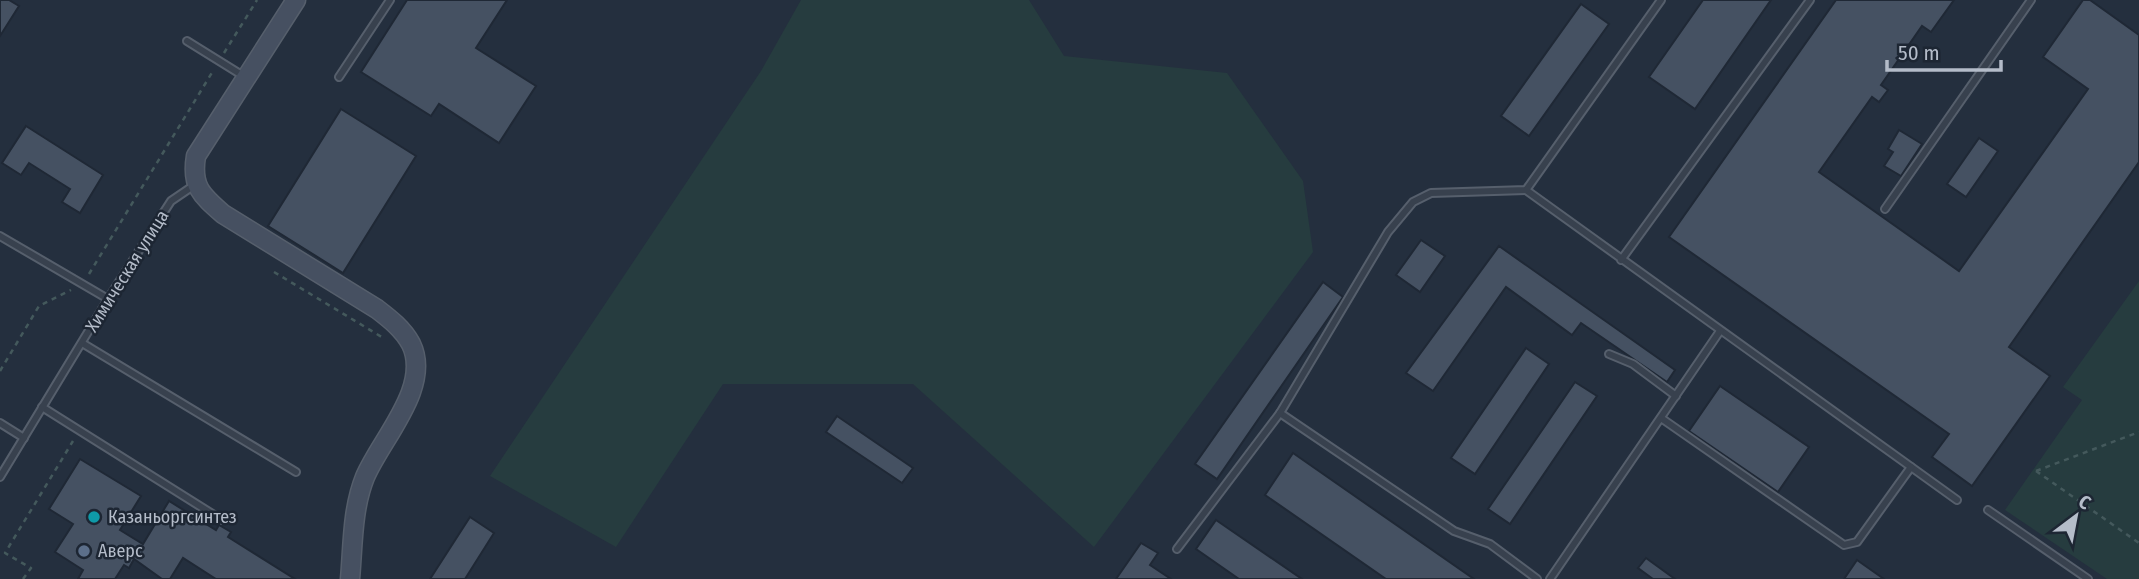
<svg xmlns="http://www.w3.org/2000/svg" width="2139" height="579" font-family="'Fira Sans Condensed',sans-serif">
<rect width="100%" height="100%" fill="#242f3e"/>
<g fill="#263c3f">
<path d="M801 0H1029L1064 56 1227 73 1303 181 1313 252 1094 547 913 384H723L616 547 490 476 761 71Z"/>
<path d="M2139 281V579H2107L2005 510 2082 400 2063 387Z"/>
</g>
<g fill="#455162" stroke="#1f2835" stroke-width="2">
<path d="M0 0H9L19 6 0 36Z"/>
<path d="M407 0H507L476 48 536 86 499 143 439 104 431 116 361 72Z"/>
<path d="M1703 0H1771L1695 109 1649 77Z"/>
<path d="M1836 0H1954L1931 32 1922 26 1881 85 1888 90 1879 102 1872 97 1819 172 1959 271 2088 89 2043 57 2083 0H2090L2139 35V162L2009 347 2050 376 1972 486 1932 457 1949 434 1669 237Z"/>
<path d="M1581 4 1609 24 1529 136 1501 116Z"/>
<path d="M341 109 416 156 343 273 268 226Z"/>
<path d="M26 126 103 175 80 213 62 202 70 189 29 163 21 175 2 163Z"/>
<path d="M1899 130 1922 144 1901 176 1884 166 1893 152 1888 149Z"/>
<path d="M1979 138 1998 151 1966 197 1947 184Z"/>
<path d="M1421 240 1445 256 1420 292 1396 275Z"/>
<path d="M1499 246 1675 370 1667 382 1581 323 1572 335 1506 287 1433 391 1406 373Z"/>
<path d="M1323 282 1343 297 1217 479 1195 464Z"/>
<path d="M1526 348 1549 364 1475 474 1451 458Z"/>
<path d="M1575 382 1597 396 1510 524 1488 509Z"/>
<path d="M1720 386 1809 447 1778 492 1689 431Z"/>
<path d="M837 416 913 468 902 483 826 432Z"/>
<path d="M1293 453 1474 579H1386L1265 495Z"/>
<path d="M80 459 141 496 120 530 143 544 169 501 216 530 219 525 231 532 228 537 295 579H216L183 558 170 579H162L134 559 129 568 124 565 115 579H78L83 570 55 552 73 524 49 509Z"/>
<path d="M470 517 494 533 465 579H430Z"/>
<path d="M1216 520 1302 579H1239L1196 549Z"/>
<path d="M1141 543 1158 553 1150 565 1171 579H1116Z"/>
<path d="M1646 558 1675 579H1653L1638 568Z"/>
<path d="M1857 560 1884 579H1844Z"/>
</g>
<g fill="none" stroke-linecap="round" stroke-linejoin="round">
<g stroke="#565f6c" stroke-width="10">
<g id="service">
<path d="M187 41 245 77"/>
<path d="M339 77 390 0"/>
<path d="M1526 190 1957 500"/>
<path d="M1885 209 2031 0"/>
<path d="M0 236 108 299"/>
<path d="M1621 260 1810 0"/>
<path d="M82 343 296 472"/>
<path d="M1609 354 1633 364 1676 396"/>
<path d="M42 407 222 520"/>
<path d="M1280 413 1454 531 1490 544 1537 579"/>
<path d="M1661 418 1844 545 1857 542 1911 467"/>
<path d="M0 423 24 438"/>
<path d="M0 477 108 299 171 201 196 184"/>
<path d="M1988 510 2088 579"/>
<path d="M1177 549 1280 413 1388 232 1413 202 1431 193 1526 190 1661 0"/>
<path d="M1550 579 1720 331"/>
</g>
</g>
<g stroke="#565f6c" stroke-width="21">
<path id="secondary" d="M296 0 196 156C191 186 201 195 223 214L377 309C390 319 403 329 411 344 432 387 381 439 365 477 352 509 353 546 350 579"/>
</g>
<g stroke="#44595c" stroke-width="2.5" stroke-dasharray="5 5" stroke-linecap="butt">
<path d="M224 53 257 0"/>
<path d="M274 272 385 339"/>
<path d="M89 274 213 71"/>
<path d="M0 371 39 306 71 290"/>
<path d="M2036 471 2139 543"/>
<path d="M2036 471 2139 432"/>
<path d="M23 579 31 568 5 553 73 441"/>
</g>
<use href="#service" stroke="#38414e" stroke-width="6"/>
<use href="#secondary" stroke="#465061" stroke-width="18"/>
</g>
<circle fill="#0f9aa8" stroke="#1d2633" stroke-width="2.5" cx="94" cy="517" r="7"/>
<circle fill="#5c6f8a" stroke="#1d2633" stroke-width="2.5" cx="84" cy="551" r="7"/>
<g text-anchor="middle" stroke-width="5" stroke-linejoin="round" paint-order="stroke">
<g font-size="18" fill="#b4bcc9" stroke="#1d2633">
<text transform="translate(127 271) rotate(-58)" y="6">Химическая улица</text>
</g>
<g font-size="18" fill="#b4bcc9" stroke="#1d2633" text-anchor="start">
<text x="108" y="523">Казаньоргсинтез</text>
<text x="98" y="557">Аверс</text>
</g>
</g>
<g transform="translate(2076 516) rotate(32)" stroke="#1d2633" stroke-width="5" paint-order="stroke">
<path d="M0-5L12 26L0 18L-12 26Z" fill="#b4bcc9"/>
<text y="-10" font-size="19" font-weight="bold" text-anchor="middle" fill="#b4bcc9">С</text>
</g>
<path d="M1887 60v10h114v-10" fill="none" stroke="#b4bcc9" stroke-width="3.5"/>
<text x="1898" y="60" font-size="21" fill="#b4bcc9" stroke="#1d2633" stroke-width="5" paint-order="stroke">50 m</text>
</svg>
